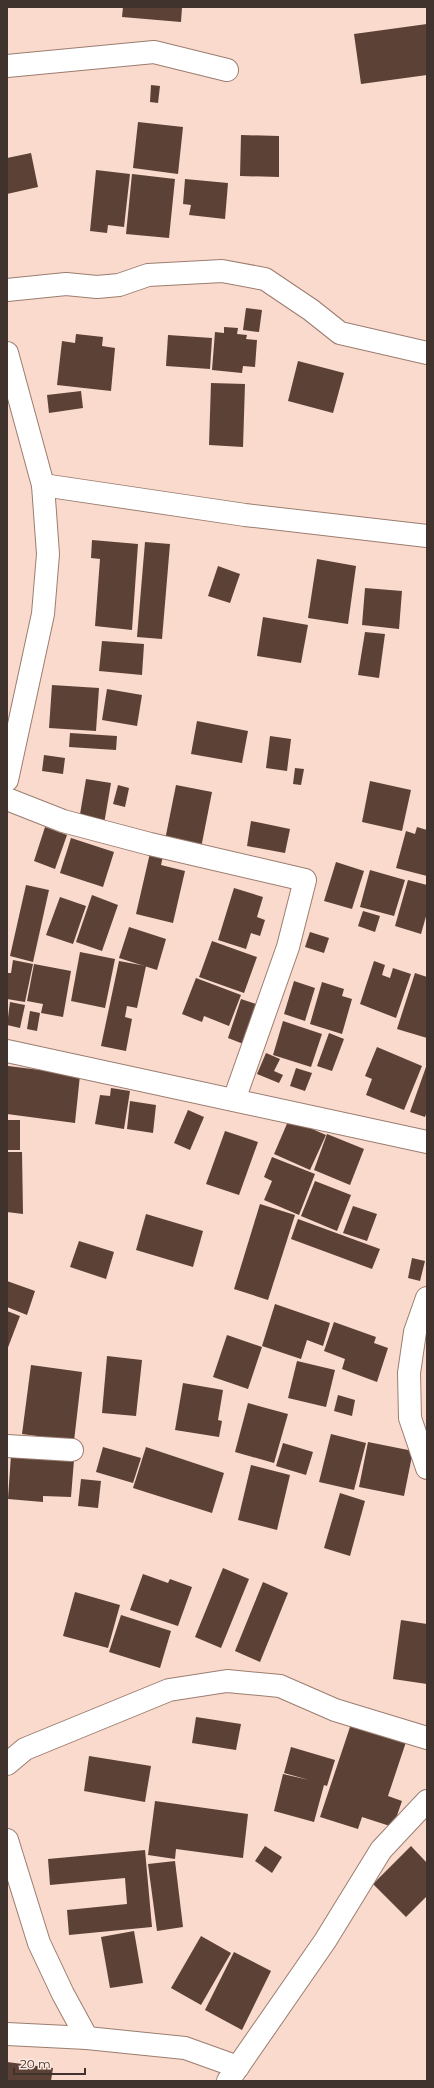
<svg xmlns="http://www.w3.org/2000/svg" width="434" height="2088" font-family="Montserrat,sans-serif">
<rect width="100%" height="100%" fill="#fadacc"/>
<g fill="#5c4136">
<path d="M123 7H182L181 22 122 17Z"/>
<path d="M427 24V75L361 84 354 34Z"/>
<path d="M151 85 160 86 158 103 150 102Z"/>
<path d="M138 122 183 127 178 174 133 168Z"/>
<path d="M241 135 279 136V177L240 176Z"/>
<path d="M31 153 38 187 7 194V158Z"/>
<path d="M96 170 130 174 124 227 108 225 107 233 90 231Z"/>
<path d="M132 174 175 179 169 238 126 234Z"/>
<path d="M185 179 228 183 225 219 189 215 191 205 183 204Z"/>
<path d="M246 308 262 310 259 332 243 330Z"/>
<path d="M224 327 238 328 237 334 247 335 246 339 257 340 255 367 243 366 242 373 212 370 215 332 224 333Z"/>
<path d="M76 334 103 337 102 346 115 348 111 391 57 385 62 341 75 343Z"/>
<path d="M168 335 212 338 210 369 166 366Z"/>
<path d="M298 361 344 373 333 413 288 401Z"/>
<path d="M211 383 245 384 243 447 209 445Z"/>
<path d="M81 391 83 408 49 413 47 395Z"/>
<path d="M92 540 138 544 132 630 95 626 100 559 91 558Z"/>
<path d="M145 542 170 544 162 639 137 637Z"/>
<path d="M317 559 356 566 348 624 308 618Z"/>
<path d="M218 566 240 574 230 603 208 596Z"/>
<path d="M365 588 402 591 399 629 362 625Z"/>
<path d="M263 617 308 625 301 663 257 656Z"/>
<path d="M365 632 385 634 379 678 358 675Z"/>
<path d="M102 641 144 644 142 675 99 671Z"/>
<path d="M52 685 99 688 96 731 49 728Z"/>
<path d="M107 689 142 695 137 726 102 720Z"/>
<path d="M197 721 248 731 242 763 191 754Z"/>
<path d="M70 733 117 736 116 750 69 747Z"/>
<path d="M270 736 291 739 287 771 266 768Z"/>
<path d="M44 755 65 758 63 774 42 771Z"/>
<path d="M295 768 304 769 301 785 293 784Z"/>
<path d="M86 779 111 783 104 824 79 820Z"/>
<path d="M370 781 411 790 402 831 362 822Z"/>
<path d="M118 785 129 788 125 807 113 804Z"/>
<path d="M176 785 212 792 201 848 165 840Z"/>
<path d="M251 821 290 829 285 853 247 846Z"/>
<path d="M45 827 67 835 55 869 34 861Z"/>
<path d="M417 827 427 830V876L396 868 406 831 415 834Z"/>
<path d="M71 838 114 852 103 887 60 873Z"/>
<path d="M150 853 163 856 161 865 185 871 173 923 136 914Z"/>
<path d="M336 862 364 871 352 909 324 901Z"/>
<path d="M370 870 405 880 394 916 360 907Z"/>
<path d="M408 880 427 885V913L421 934 395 926Z"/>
<path d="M26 885 49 890 33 962 10 956Z"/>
<path d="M234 888 263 897 257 917 265 920 260 936 251 933 246 949 218 940Z"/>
<path d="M92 895 118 905 102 951 76 942Z"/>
<path d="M60 897 86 906 73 944 46 935Z"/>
<path d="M363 911 380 916 375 932 358 926Z"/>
<path d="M129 927 166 939 157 970 119 958Z"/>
<path d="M310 932 329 938 324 953 305 947Z"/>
<path d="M212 941 257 957 244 993 199 977Z"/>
<path d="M80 952 115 959 105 1008 71 1001Z"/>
<path d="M13 960 33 964 25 1002 7 999V973H11Z"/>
<path d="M119 961 146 966 137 1008 127 1006 125 1017 132 1019 126 1051 101 1046Z"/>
<path d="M374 961 385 965 382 975 390 978 393 968 411 974 396 1018 360 1004Z"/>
<path d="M34 964 71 971 63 1017 41 1013 43 1004 27 1001Z"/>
<path d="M415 973 427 977V1038L397 1029Z"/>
<path d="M196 978 241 995 229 1026 204 1016 202 1022 182 1014Z"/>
<path d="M294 981 315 988 305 1021 284 1014Z"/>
<path d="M322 982 344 989 342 996 352 999 342 1034 310 1024Z"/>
<path d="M241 999 256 1004 249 1024 253 1025 246 1045 228 1038Z"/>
<path d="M10 1002 25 1005 20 1028 7 1025Z"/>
<path d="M30 1011 40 1013 37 1031 27 1029Z"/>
<path d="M283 1021 322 1034 311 1067 273 1055Z"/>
<path d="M329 1033 344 1039 332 1071 317 1066Z"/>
<path d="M377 1047 422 1066 404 1110 366 1095 372 1079 365 1076Z"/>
<path d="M266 1053 280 1059 274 1071 283 1075 279 1083 257 1074Z"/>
<path d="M8 1066 80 1075 75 1123 7 1114Z"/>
<path d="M426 1067 427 1111 425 1117 410 1112Z"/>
<path d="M296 1068 312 1073 305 1091 290 1086Z"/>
<path d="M111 1088 130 1091 124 1129 95 1124 100 1095 110 1096Z"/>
<path d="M130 1101 156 1105 153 1133 127 1129Z"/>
<path d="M188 1110 204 1117 190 1150 174 1143Z"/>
<path d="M289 1119 326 1135 310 1170 274 1154Z"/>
<rect x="7" y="1120" width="13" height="30"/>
<path d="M225 1131 258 1142 239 1195 206 1184Z"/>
<path d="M327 1134 364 1149 350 1185 314 1170Z"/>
<path d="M7 1152H22L23 1214 7 1212Z"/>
<path d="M272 1157 315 1174 299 1215 264 1200 272 1181 264 1177Z"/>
<path d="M315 1181 351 1195 337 1231 301 1216Z"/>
<path d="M260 1204 295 1215 268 1300 234 1289Z"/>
<path d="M353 1206 377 1214 367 1241 343 1233Z"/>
<path d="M146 1214 203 1231 193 1267 136 1250Z"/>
<path d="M298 1219 380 1249 372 1269 291 1239Z"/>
<path d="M79 1241 114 1252 106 1279 70 1267Z"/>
<path d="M412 1258 425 1261 420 1281 408 1278Z"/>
<path d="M7 1281 35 1291 27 1315 7 1307Z"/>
<path d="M275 1304 330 1323 323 1346 307 1340 301 1359 262 1346Z"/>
<path d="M7 1311 20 1316 7 1350Z"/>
<path d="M334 1322 376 1337 374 1343 388 1348 377 1382 342 1369 345 1359 324 1351Z"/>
<path d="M227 1335 262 1347 248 1389 213 1377Z"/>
<path d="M107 1356 142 1360 136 1416 102 1413Z"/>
<path d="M297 1361 335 1370 326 1407 288 1398Z"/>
<path d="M31 1365 82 1372 74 1441 22 1434Z"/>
<path d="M183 1383 223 1390 218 1420 222 1421 219 1437 175 1430Z"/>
<path d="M338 1395 355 1400 352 1416 334 1411Z"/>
<path d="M248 1403 288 1414 274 1463 235 1452Z"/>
<path d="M331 1434 366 1443 354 1490 319 1482Z"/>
<path d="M368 1442 413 1451 404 1496 359 1487Z"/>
<path d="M283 1443 313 1452 306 1475 276 1466Z"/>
<path d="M103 1447 141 1458 133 1483 96 1472Z"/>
<path d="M146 1447 224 1473 212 1513 133 1488Z"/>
<path d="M11 1455 74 1460 71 1497 43 1496V1502L8 1499Z"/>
<path d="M251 1465 290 1475 277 1530 238 1520Z"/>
<path d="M81 1479 101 1481 98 1508 78 1506Z"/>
<path d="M340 1493 365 1501 350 1556 324 1548Z"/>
<path d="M223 1568 249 1579 221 1648 195 1637Z"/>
<path d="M143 1574 168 1583 170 1579 192 1587 178 1626 130 1610Z"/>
<path d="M263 1582 288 1593 260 1662 235 1651Z"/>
<path d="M75 1592 120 1605 108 1648 63 1636Z"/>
<path d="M121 1615 171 1631 160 1668 109 1652Z"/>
<path d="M401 1620 427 1624V1684L393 1679Z"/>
<path d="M196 1717 241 1724 236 1750 192 1743Z"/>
<path d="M351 1724 406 1742 388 1796 402 1801 393 1827 362 1817 358 1829 320 1817Z"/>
<path d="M291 1747 335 1760 327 1786 324 1785 314 1822 274 1811 283 1774 309 1780 284 1773Z"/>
<path d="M89 1756 151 1766 145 1802 84 1791Z"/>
<path d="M155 1801 248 1814 243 1858 176 1849 175 1859 148 1855Z"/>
<path d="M265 1846 282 1857 272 1873 255 1861Z"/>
<path d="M411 1846 427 1863V1896L406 1917 373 1884Z"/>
<path d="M145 1850 152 1927 69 1935 67 1910 127 1904 125 1878 50 1885 48 1859Z"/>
<path d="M175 1861 183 1927 157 1931 148 1864Z"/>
<path d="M134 1931 143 1983 110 1988 101 1937Z"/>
<path d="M201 1936 231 1953 201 2005 171 1988Z"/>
<path d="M234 1952 271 1971 242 2030 205 2010Z"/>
<path d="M7 2062 53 2068 51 2081H7Z"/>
</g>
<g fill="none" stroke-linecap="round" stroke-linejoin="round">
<g stroke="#9b7d70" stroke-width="24">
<g id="minor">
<path d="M7 66 154 52 227 70"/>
<path d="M7 290 66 284 97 287 119 285 148 275 222 271 265 279 311 310 340 333 427 353"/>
<path d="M7 353 43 485 48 554 43 614 7 780"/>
<path d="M43 485 245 515 427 536"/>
<path d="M7 799 63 821 150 844 305 880 288 947 234 1100"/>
<path d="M7 1051 427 1142"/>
<path d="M427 1298 415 1332 409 1373 410 1418 427 1468"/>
<path d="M7 1446 72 1450"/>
<path d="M7 1764 25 1749 169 1690 227 1681 280 1686 335 1710 427 1738"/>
<path d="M7 1840 39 1943 63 1994 87 2038"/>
<path d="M7 2034 87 2038 185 2048 238 2067"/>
<path d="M228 2081 325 1941 381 1850 427 1801"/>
</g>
</g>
<use href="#minor" stroke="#fff" stroke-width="22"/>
</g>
<rect width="434" height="2088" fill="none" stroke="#40332e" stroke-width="16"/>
<path d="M14 2068v6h71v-6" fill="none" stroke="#40332e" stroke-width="2"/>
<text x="20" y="2068" font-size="12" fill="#40332e" stroke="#feeae2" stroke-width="3" paint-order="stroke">20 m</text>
</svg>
